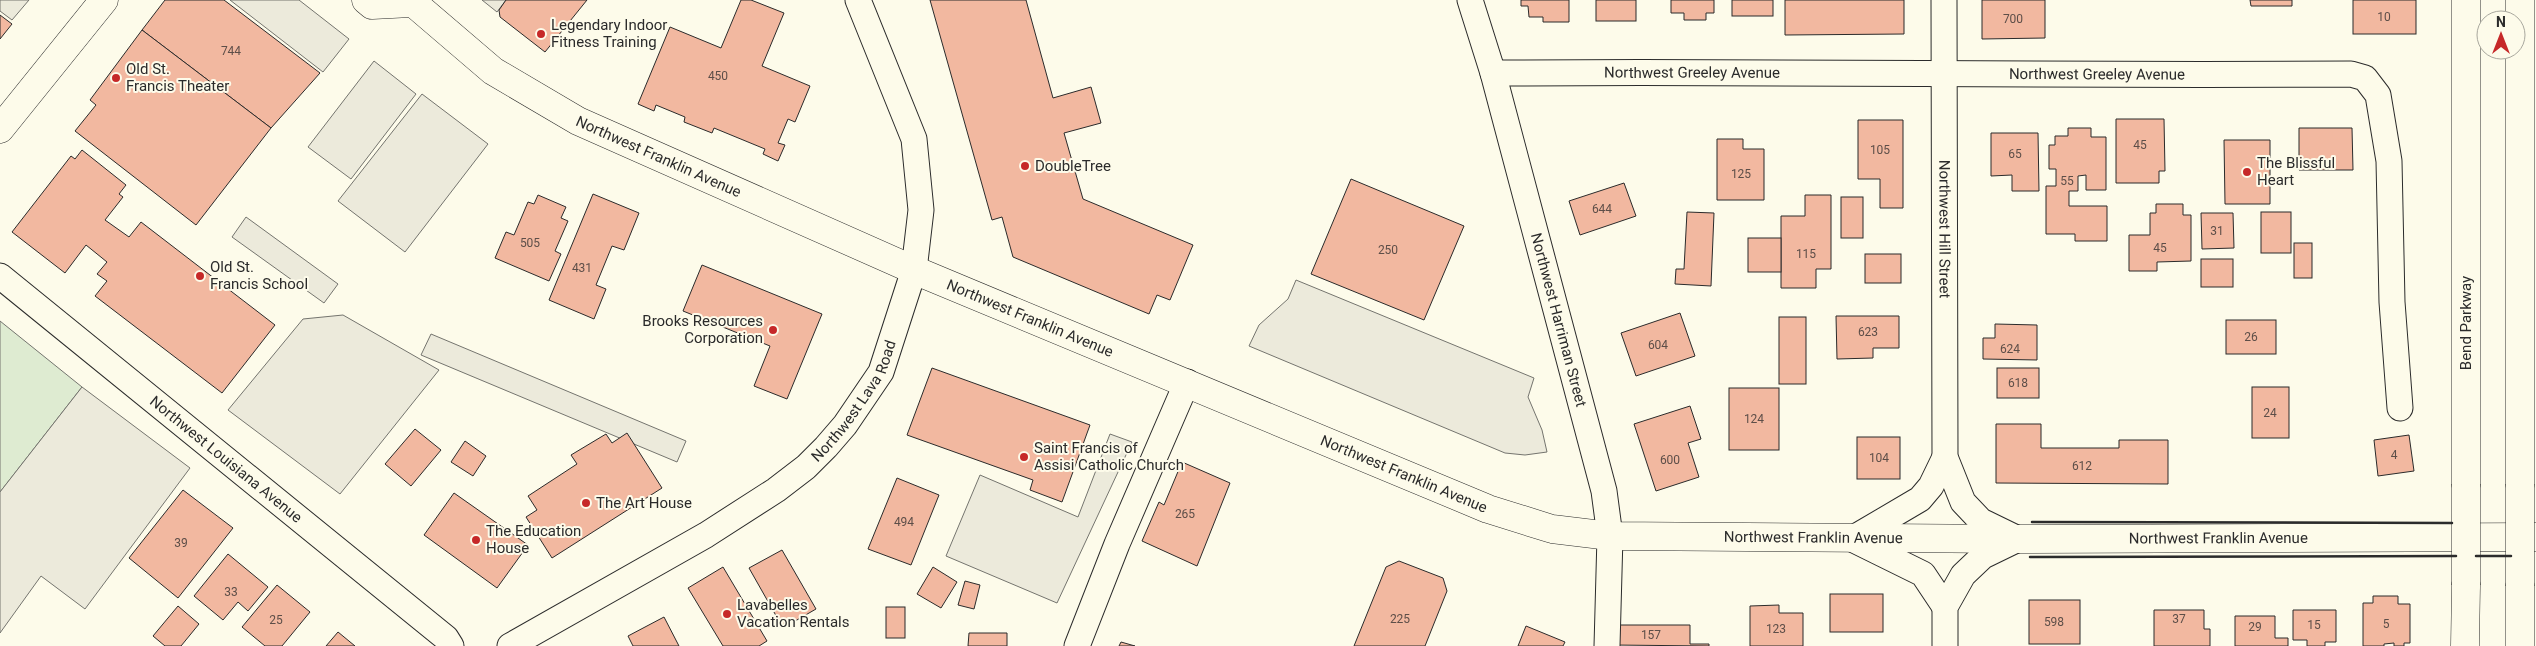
<svg xmlns="http://www.w3.org/2000/svg" width="2536" height="646" font-family="Roboto,sans-serif">
<rect width="100%" height="100%" fill="#fdfbea"/>
<path fill="#deebd1" stroke="#74746e" d="M0 321 82 387 0 492Z"/>
<g fill="#eceadb" stroke="#74746e">
<path d="M0 0H29L12 20 0 11Z"/>
<path d="M230 0H299L349 39 323 72Z"/>
<path d="M482 0H506L497 12Z"/>
<path d="M374 61 416 94 351 179 308 147Z"/>
<path d="M422 94 488 144 405 252 338 201Z"/>
<path d="M246 217 338 284 324 303 232 237Z"/>
<path d="M1296 280 1534 378 1528 397 1542 430 1547 452 1525 455 1505 453 1249 346 1259 325 1288 299Z"/>
<path d="M343 315 439 370 340 494 228 410 303 319Z"/>
<path d="M431 334 686 441 677 462 421 355Z"/>
<path d="M82 387 190 468 85 609 41 576 0 633V492Z"/>
<path d="M1110 434 1132 442 1057 603 946 556 980 475 1078 517Z"/>
</g>
<g fill="#f2b8a0" stroke="#2b2b2b">
<path d="M165 0H224L320 73 271 128 142 30Z"/>
<path d="M506 0H587L545 52 500 17 499 10Z"/>
<path d="M741 0H751L784 13 762 66 810 86 795 122 788 119 778 143 785 145 778 161 763 154 765 149 714 128 712 133 684 122 685 117 656 105 654 111 638 104 670 27 721 48Z"/>
<path d="M930 0H1026L1053 98 1091 87 1101 123 1064 133 1083 199 1193 245 1170 300 1157 295 1149 314 1013 257 1002 217 992 220Z"/>
<path d="M1521 0H1569V22H1543V17H1529L1528 6H1521Z"/>
<rect x="1596" y="0" width="40" height="21"/>
<path d="M1671 0H1714V13H1706V20H1684V13H1671Z"/>
<rect x="1732" y="0" width="41" height="16"/>
<path d="M1785 0H1904V34L1785 35Z"/>
<path d="M1982 0H2045V38L1982 39Z"/>
<path d="M2250 0H2292V6H2251Z"/>
<rect x="2353" y="0" width="63" height="34"/>
<path d="M0 15 12 24 0 39Z"/>
<path d="M142 30 271 128 196 225 75 131 96 105 90 100Z"/>
<path d="M2116 119H2164L2165 171H2159V183H2116Z"/>
<path d="M1858 120H1903V208H1880V179H1858Z"/>
<path d="M2068 128H2091V137H2106V190H2086V175L2078 176V191H2069V206H2107V241H2075V234H2046V186H2056V169H2049V145H2055V136H2068Z"/>
<path d="M2299 128H2352L2353 170H2299Z"/>
<path d="M1991 133H2038L2039 191H2012V175L1991 176Z"/>
<path d="M1717 139H1743V149H1764V200H1717Z"/>
<path d="M2224 140H2270V204H2225Z"/>
<path d="M82 150 126 185 119 194 123 197 105 220 129 237 141 222 275 325 222 393 95 296 107 281 97 274 107 262 86 245 65 273 12 232 71 156 75 159Z"/>
<path d="M1351 179 1464 226 1424 320 1311 274Z"/>
<path d="M1624 183 1636 216 1580 235 1569 201Z"/>
<path d="M593 194 639 213 624 250 612 246 596 285 606 289 594 319 549 300Z"/>
<path d="M538 195 566 207 561 218 568 221 555 251 561 254 549 281 495 258 506 232 514 235 528 202 534 204Z"/>
<path d="M1805 195H1831V269H1816V288H1781V216H1805Z"/>
<rect x="1841" y="197" width="22" height="41"/>
<path d="M2156 204H2183V215H2191V261L2157 262V271H2129V235H2150V213H2156Z"/>
<path d="M1687 212 1714 213 1711 286 1675 284 1676 269H1684Z"/>
<rect x="2261" y="212" width="30" height="41"/>
<path d="M2201 213H2233L2234 248 2202 249Z"/>
<rect x="1748" y="238" width="33" height="34"/>
<rect x="2294" y="243" width="18" height="35"/>
<rect x="1865" y="254" width="36" height="29"/>
<rect x="2201" y="259" width="32" height="28"/>
<path d="M702 265 822 314 787 399 754 386 770 346 683 311Z"/>
<path d="M1680 313 1695 356 1636 376 1621 333Z"/>
<path d="M1836 316H1899V348H1873V358L1837 359Z"/>
<rect x="1779" y="317" width="27" height="67"/>
<rect x="2226" y="320" width="50" height="34"/>
<path d="M1995 324 2037 325V360L1983 359V338H1995Z"/>
<path d="M932 368 1090 425 1062 502 1030 490 1033 480 907 435Z"/>
<rect x="1997" y="368" width="42" height="30"/>
<rect x="2252" y="387" width="37" height="51"/>
<rect x="1729" y="388" width="50" height="62"/>
<path d="M1690 406 1701 439 1688 443 1699 477 1656 491 1634 424Z"/>
<path d="M1996 424H2041V448H2119V440H2168V484L1996 483Z"/>
<path d="M415 429 441 450 411 486 385 464Z"/>
<path d="M627 433 662 488 552 558 526 517 537 510 528 496 577 464 571 455 606 434 612 443Z"/>
<path d="M2409 435 2414 471 2378 476 2374 440Z"/>
<rect x="1857" y="437" width="43" height="42"/>
<path d="M465 441 486 456 473 476 451 462Z"/>
<path d="M1182 462 1230 483 1197 566 1142 541 1159 502 1164 505Z"/>
<path d="M897 478 939 495 911 565 868 549Z"/>
<path d="M183 490 233 528 178 598 129 558Z"/>
<path d="M454 493 528 545 497 588 424 535Z"/>
<path d="M782 550 816 609 783 628 749 568Z"/>
<path d="M228 554 268 587 248 611 238 602 223 620 194 596Z"/>
<path d="M1399 561 1443 578 1447 591 1425 646H1354L1386 567Z"/>
<path d="M723 567 767 641 759 646H723L688 588Z"/>
<path d="M933 567 957 582 941 608 917 594Z"/>
<path d="M965 581 980 585 974 609 958 605Z"/>
<path d="M277 585 310 612 282 646H265L242 627Z"/>
<rect x="1830" y="594" width="53" height="38"/>
<path d="M2373 596H2398V604H2410V643H2404V646H2394V643L2384 644V646H2363V603H2373Z"/>
<rect x="2029" y="600" width="51" height="44"/>
<path d="M1779 605V613H1803V646H1750V606Z"/>
<path d="M178 606 199 624 181 646H165L153 636Z"/>
<rect x="886" y="607" width="19" height="31"/>
<path d="M2154 610H2204V629H2210V646H2154Z"/>
<path d="M2293 610H2336V642H2325V646H2307V640H2293Z"/>
<path d="M2235 616H2275V638H2288V646H2235Z"/>
<path d="M664 617 679 646H633L628 636Z"/>
<path d="M1613 625H1690V644H1709V646L1613 645Z"/>
<path d="M1526 626 1565 642 1563 646H1518Z"/>
<path d="M338 632 355 646H326Z"/>
<path d="M969 633H1007V646H968Z"/>
<path d="M1121 642 1135 646H1119Z"/>
</g>
<g fill="none" stroke-linecap="round" stroke-linejoin="round">
<g stroke="#2b2b2b" stroke-width="27">
<g id="street">
<path id="s1" d="M1470 0 1493 73 1604 491 1610 536 1607 646"/>
<path id="s2" d="M1944 0 1945 457 1963 502 1981 521 2018 539"/>
<path id="s3" d="M1493 73C1779 71 2065 76 2351 74L2365 78 2378 95 2389 161 2392 302 2400 408"/>
<path id="s4" d="M0 276 446 638 451 646"/>
<path d="M1852 539 1920 499 1931 486 1945 457"/>
<path d="M1852 539 1923 574 1945 607"/>
<path id="s5" d="M510 646 706 535 776 490 806 467 826 447 845 425 881 372 914 270 921 210 914 139 858 0"/>
<path d="M1077 646 1117 544 1187 382"/>
<path d="M1945 646V607L1963 575 1983 556 2018 539"/>
</g>
</g>
<g stroke="#2b2b2b" stroke-width="29">
<g id="secondary">
<path d="M366 0 372 5 411 3"/>
<path id="s6" d="M410 0 493 71 578 121 914 270 1488 509 1552 529 1610 536 2018 539 2536 537"/>
<path d="M0 129 104 0"/>
</g>
</g>
<g stroke="#2b2b2b" stroke-width="29">
<g id="highway">
<path d="M2466 0V484"/>
<path d="M2520 0V484"/>
<path d="M2520 586V646"/>
<path d="M2465 646 2466 585"/>
</g>
</g>
<use href="#street" stroke="#fdfbea" stroke-width="25"/>
<use href="#secondary" stroke="#fdfbea" stroke-width="28"/>
<use href="#highway" stroke="#fdfbea" stroke-width="28"/>
<g stroke="#2b2b2b" stroke-width="29" stroke-linecap="butt">
<g id="highway-bridge">
<path d="M2466 484V585"/>
<path d="M2520 484V586"/>
</g>
</g>
<use href="#highway-bridge" stroke="#fdfbea" stroke-width="28"/>
<g stroke="#2b2b2b" stroke-width="2.5">
<path d="M2032 522 2452 523"/>
<path d="M2476 556H2511"/>
<path d="M2030 557 2456 556"/>
</g>
</g>
<g fill="#c62828" stroke="#fdfbea" stroke-width="2">
<circle cx="541" cy="34" r="5"/>
<circle cx="116" cy="78" r="5"/>
<circle cx="1025" cy="166" r="5"/>
<circle cx="2247" cy="172" r="5"/>
<circle cx="200" cy="276" r="5"/>
<circle cx="773" cy="330" r="5"/>
<circle cx="1024" cy="457" r="5"/>
<circle cx="586" cy="503" r="5"/>
<circle cx="476" cy="540" r="5"/>
<circle cx="727" cy="614" r="5"/>
</g>
<g text-anchor="middle" stroke-width="4" stroke-linejoin="round" paint-order="stroke">
<g font-size="12" fill="#5d4e48">
<text x="2384" y="21">10</text>
<text x="2013" y="23">700</text>
<text x="231" y="55">744</text>
<text x="718" y="80">450</text>
<text x="2140" y="149">45</text>
<text x="1880" y="154">105</text>
<text x="2015" y="158">65</text>
<text x="1741" y="178">125</text>
<text x="2067" y="185">55</text>
<text x="1602" y="213">644</text>
<text x="2217" y="235">31</text>
<text x="530" y="247">505</text>
<text x="2160" y="252">45</text>
<text x="1388" y="254">250</text>
<text x="1806" y="258">115</text>
<text x="582" y="272">431</text>
<text x="1868" y="336">623</text>
<text x="2251" y="341">26</text>
<text x="1658" y="349">604</text>
<text x="2010" y="353">624</text>
<text x="2018" y="387">618</text>
<text x="2270" y="417">24</text>
<text x="1754" y="423">124</text>
<text x="2394" y="459">4</text>
<text x="1879" y="462">104</text>
<text x="1670" y="464">600</text>
<text x="2082" y="470">612</text>
<text x="1185" y="518">265</text>
<text x="904" y="526">494</text>
<text x="181" y="547">39</text>
<text x="231" y="596">33</text>
<text x="1400" y="623">225</text>
<text x="2179" y="623">37</text>
<text x="276" y="624">25</text>
<text x="2054" y="626">598</text>
<text x="2386" y="628">5</text>
<text x="2314" y="629">15</text>
<text x="2255" y="631">29</text>
<text x="1776" y="633">123</text>
<text x="1651" y="639">157</text>
</g>
<g font-size="15" fill="#2b2b2b" stroke="#fdfbea" text-anchor="start">
<text x="551" y="30">Legendary Indoor<tspan x="551" dy="17">Fitness Training</tspan></text>
<text x="126" y="74">Old St.<tspan x="126" dy="17">Francis Theater</tspan></text>
<text x="2257" y="168">The Blissful<tspan x="2257" dy="17">Heart</tspan></text>
<text x="1035" y="171">DoubleTree</text>
<text x="210" y="272">Old St.<tspan x="210" dy="17">Francis School</tspan></text>
<text x="763" y="326" text-anchor="end">Brooks Resources<tspan x="763" dy="17">Corporation</tspan></text>
<text x="1034" y="453">Saint Francis of<tspan x="1034" dy="17">Assisi Catholic Church</tspan></text>
<text x="596" y="508">The Art House</text>
<text x="486" y="536">The Education<tspan x="486" dy="17">House</tspan></text>
<text x="737" y="610">Lavabelles<tspan x="737" dy="17">Vacation Rentals</tspan></text>
</g>
<g font-size="15" fill="#2b2b2b" stroke="#fdfbea">
<text dy="5" stroke="none"><textPath href="#s3" startOffset="199">Northwest Greeley Avenue</textPath></text>
<text dy="5" stroke="none"><textPath href="#s3" startOffset="604">Northwest Greeley Avenue</textPath></text>
<text dy="5" stroke="none"><textPath href="#s6" startOffset="296">Northwest Franklin Avenue</textPath></text>
<text dy="5" stroke="none"><textPath href="#s2" startOffset="229">Northwest Hill Street</textPath></text>
<text dy="5" stroke="none"><textPath href="#s6" startOffset="701">Northwest Franklin Avenue</textPath></text>
<text dy="5" stroke="none"><textPath href="#s1" startOffset="332">Northwest Harriman Street</textPath></text>
<text transform="translate(2466 323) rotate(-90)" y="5">Bend Parkway</text>
<text dy="5" stroke="none"><textPath href="#s5" startOffset="429">Northwest Lava Road</textPath></text>
<text dy="5" stroke="none"><textPath href="#s4" startOffset="291">Northwest Louisiana Avenue</textPath></text>
<text dy="5" stroke="none"><textPath href="#s6" startOffset="1106">Northwest Franklin Avenue</textPath></text>
<text dy="5" stroke="none"><textPath href="#s6" startOffset="1526">Northwest Franklin Avenue</textPath></text>
<text dy="5" stroke="none"><textPath href="#s6" startOffset="1931">Northwest Franklin Avenue</textPath></text>
</g>
</g>
<g transform="translate(2501 35)"><circle r="24" fill="#fdfbea" stroke="#a9a89e"/>
<path d="M0-4L9 19L0 12L-9 19Z" fill="#c62828"/>
<text y="-8" font-size="14" font-weight="bold" text-anchor="middle" fill="#2b2b2b">N</text>
</g>
</svg>
